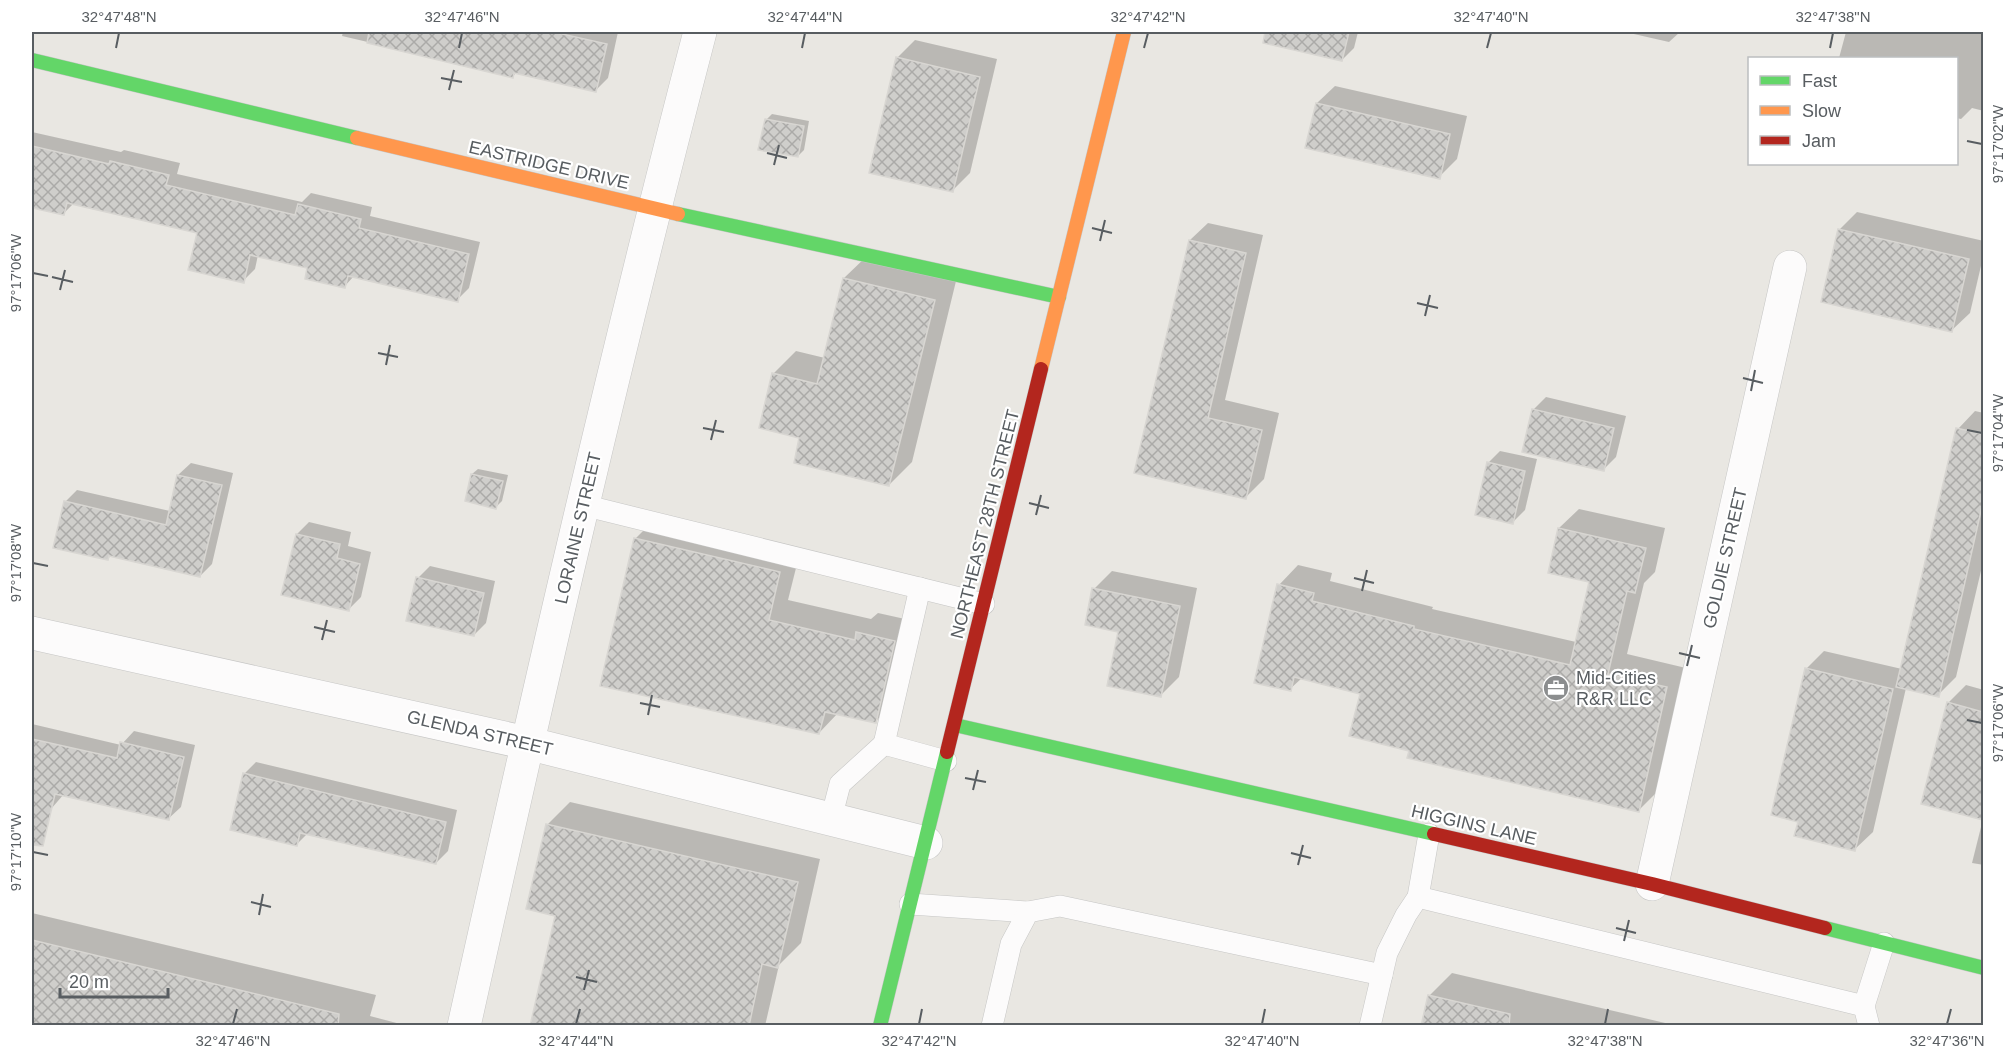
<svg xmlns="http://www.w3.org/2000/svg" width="2015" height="1057" font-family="Helvetica,sans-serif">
<defs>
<pattern id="building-cross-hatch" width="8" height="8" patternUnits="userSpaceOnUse" patternTransform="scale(1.5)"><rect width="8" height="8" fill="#cfcecb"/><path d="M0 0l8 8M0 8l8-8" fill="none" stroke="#abaaa8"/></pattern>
</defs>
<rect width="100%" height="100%" fill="#e9e7e2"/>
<g fill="#0003">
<path d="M343 32H618L608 78 596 90 517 72 513 76 342 36Z"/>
<path d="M1311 32H1358L1354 48 1342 60 1307 52Z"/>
<path d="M1625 32H1680L1669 42Z"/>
<path d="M1770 32H1785L1782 34Z"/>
<path d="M1846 32H1984V111L1972 108 1961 119 1956 118V58H1839Z"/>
<path d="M915 40 997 59 970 173 953 190 897 58Z"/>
<path d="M1335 86 1467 116 1457 159 1439 177 1317 103Z"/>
<path d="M772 114 809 121 804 150 798 156 766 120Z"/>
<path d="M32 132 121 152 124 150 180 163 177 174 302 202 311 193 372 207 370 216 480 242 469 288 457 300 354 276 344 287 309 267 258 255 255 269 243 281 199 232 74 203 64 213 32 206Z"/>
<path d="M1857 212 1984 241V253L1970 313 1952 330 1839 230Z"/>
<path d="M1208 223 1263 235 1225 400 1279 413 1264 479 1246 497 1136 472 1190 240Z"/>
<path d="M867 256 957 277 912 462 889 485 801 437 773 374 796 351 825 358 844 278Z"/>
<path d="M1546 397 1626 416 1616 457 1604 469 1524 451 1534 409Z"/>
<path d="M1975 411 1984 413V558L1956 677 1938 695 1906 688 1873 832 1855 849 1800 821 1806 669 1824 651 1902 669 1958 429Z"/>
<path d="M1500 451 1537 459 1525 510 1513 522 1488 463Z"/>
<path d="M191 463 233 473 212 564 200 576 111 555 108 559 65 502 77 490 170 511 178 475Z"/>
<path d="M478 469 508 475 502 501 496 507 472 474Z"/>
<path d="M1579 509 1665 528 1655 572 1644 583 1627 654 1686 668 1659 790 1639 810 1411 750 1362 693 1302 678 1290 689 1279 585 1298 565 1332 573 1330 581 1433 607 1432 609 1576 642 1590 581 1559 528Z"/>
<path d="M655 519 800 552 788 600 871 619 878 613 914 621 895 702 875 722 838 713 819 733 635 539Z"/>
<path d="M309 522 351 532 348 546 371 552 361 597 349 609 297 534Z"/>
<path d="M430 566 495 581 486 623 474 635 418 578Z"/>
<path d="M1112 571 1197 588 1179 677 1161 695 1094 589Z"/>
<path d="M1966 685 1984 690V865L1972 863 1983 819 1948 703Z"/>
<path d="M32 724 121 745 134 731 195 745 181 807 168 819 64 794 51 809 32 804Z"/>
<path d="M256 762 457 810 448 851 436 863 308 833 297 844 244 774Z"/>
<path d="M570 802 820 859 801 943 779 965 765 1026H532L557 915 547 825Z"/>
<path d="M32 913 376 995 370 1016 408 1026H32Z"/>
<path d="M1452 973 1678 1026H1422L1429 996Z"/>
</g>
<g fill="url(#building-cross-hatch)" stroke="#d8d6d2" stroke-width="1.5">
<path d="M369 32H553L607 44 596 92 514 73 513 78 367 43Z"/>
<path d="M1265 32H1349L1342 61 1263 43Z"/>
<path d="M896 57 980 77 953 192 869 173Z"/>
<path d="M1316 103 1450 134 1440 179 1305 148Z"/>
<path d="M765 119 804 126 798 157 758 150Z"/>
<path d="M32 146 109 164 110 161 169 175 166 185 295 215 298 204 361 219 359 228 469 254 458 302 348 276 345 288 305 279 307 268 250 255 244 283 188 270 197 233 67 203 64 215 32 208Z"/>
<path d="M1838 229 1969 259 1952 332 1821 302Z"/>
<path d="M1189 240 1246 253 1208 418 1262 430 1246 499 1134 473Z"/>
<path d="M843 278 935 300 889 486 794 463 799 438 759 428 772 373 817 384Z"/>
<path d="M1532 409 1614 428 1604 471 1522 452Z"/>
<path d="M1956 428 1983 434V502L1939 697 1896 687Z"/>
<path d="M1487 462 1525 471 1513 524 1475 515Z"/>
<path d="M471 474 503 481 496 509 465 501Z"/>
<path d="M177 475 222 485 200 577 109 556 108 560 53 548 64 501 166 525Z"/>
<path d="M1558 528 1646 548 1635 593 1627 591 1608 674 1667 687 1639 812 1407 758 1409 751 1349 736 1360 694 1294 677 1291 691 1254 683 1277 584 1314 593 1312 601 1414 626V629L1570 665 1589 582 1548 573Z"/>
<path d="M296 534 340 544 337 558 360 564 349 611 281 595Z"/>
<path d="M634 538 780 572 769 620 855 640 856 632 895 641 876 723 825 712 819 734 600 686Z"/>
<path d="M416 577 484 593 474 636 406 621Z"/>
<path d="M1092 588 1180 606 1161 697 1107 686 1118 632 1085 625Z"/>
<path d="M1805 668 1893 689 1855 851 1794 836 1798 822 1771 815Z"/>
<path d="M1947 702 1983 712V820L1921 804Z"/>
<path d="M32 739 117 758 120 742 184 757 169 820 55 794 43 846 32 845Z"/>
<path d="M243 773 446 822 436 864 300 833 297 846 230 830Z"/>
<path d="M546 824 798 882 778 968 762 964 749 1026H530L555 916 526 909Z"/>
<path d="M32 940 339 1014 338 1026H32Z"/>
<path d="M1428 995 1510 1014 1509 1026H1421Z"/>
</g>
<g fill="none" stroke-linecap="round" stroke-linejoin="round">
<g stroke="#c6c6c5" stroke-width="22">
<g id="lane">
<path d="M583 505 984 604"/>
<path d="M920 588 884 744 946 761"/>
<path d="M831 819 840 784 884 744"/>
<path d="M1418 897 1864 1006"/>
<path d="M910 904 1028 912"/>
<path d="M992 1026 1011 944 1028 912 1060 906 1382 975"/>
<path d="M1370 1026 1387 953 1406 915 1418 897 1429 834"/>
<path d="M1869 1026 1864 1006 1884 943"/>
</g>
</g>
<g stroke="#c6c6c5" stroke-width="34">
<g id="street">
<path d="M32 633 527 743 926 843"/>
<path d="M1652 884 1790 267"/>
<path d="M464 1026C538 693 614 361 700 32"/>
</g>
</g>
<g stroke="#c6c6c6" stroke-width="15">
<g id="fast">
<path d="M32 60 357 138"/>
<path d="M678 214 1059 297"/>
<path d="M955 725 1434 834"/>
<path d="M1825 928 1984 968"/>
<path d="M880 1026 947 752"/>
</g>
</g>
<g stroke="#c6c6c6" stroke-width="15">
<g id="slow">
<path d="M357 138 678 214"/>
<path d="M1041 369 1124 32"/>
</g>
</g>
<g stroke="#c6c6c6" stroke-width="15">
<g id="jam">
<path d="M947 752 1041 369"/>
<path d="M1434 834 1652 884 1825 928"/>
</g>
</g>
<use href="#lane" stroke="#fcfbfb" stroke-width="21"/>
<use href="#street" stroke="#fcfbfb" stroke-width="33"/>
<use href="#fast" stroke="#63d668" stroke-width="14"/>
<use href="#slow" stroke="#ff974d" stroke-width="14"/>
<use href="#jam" stroke="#b3261e" stroke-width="14"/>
</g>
<path fill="none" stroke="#585d61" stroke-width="2" d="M116 48 119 33M459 48 462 33M802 48 805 33M1144 48 1148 33M1487 48 1491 33M1830 48 1833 33M441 78 462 82M449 90 454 70M1967 141 1982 144M767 153 787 158M774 165 779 145M1092 228 1112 233M1100 241 1105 220M33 273 48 276M52 277 73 282M60 290 65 270M1417 303 1438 308M1425 316 1430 295M378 353 398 357M386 365 390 345M1743 378 1763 383M1751 391 1755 370M703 428 724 432M1967 430 1982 433M711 440 716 420M1029 503 1049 508M1036 515 1041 495M33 563 48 566M1354 578 1374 583M1362 591 1367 570M314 627 335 632M322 640 327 620M1679 653 1700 658M1687 666 1692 645M640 703 660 707M648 715 652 695M1967 720 1982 723M965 778 986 782M973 790 978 770M33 852 48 855M1291 853 1311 858M1298 865 1303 845M251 902 271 907M259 915 263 894M1616 928 1636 933M1624 941 1629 920M576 977 597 982M584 990 589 970M233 1024 237 1009M576 1024 580 1009M919 1024 922 1009M1262 1024 1265 1009M1605 1024 1608 1009M1947 1024 1951 1009"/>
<defs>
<g id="office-disc" transform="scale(1.35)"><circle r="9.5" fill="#8b8d8e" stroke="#fff"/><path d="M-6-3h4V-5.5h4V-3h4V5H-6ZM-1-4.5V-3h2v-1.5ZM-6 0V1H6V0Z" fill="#fff"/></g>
</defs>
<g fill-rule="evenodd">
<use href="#office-disc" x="1556" y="688"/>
</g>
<g text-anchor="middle" stroke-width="4.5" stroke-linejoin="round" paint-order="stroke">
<g font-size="18" fill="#585d61" stroke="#fff">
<text transform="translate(549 165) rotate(13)" y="6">EASTRIDGE DRIVE</text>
<text transform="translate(985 524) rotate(-76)" y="6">NORTHEAST 28TH STREET</text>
<text transform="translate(578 528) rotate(-77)" y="6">LORAINE STREET</text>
<text transform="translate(1725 558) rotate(-77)" y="6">GOLDIE STREET</text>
<text transform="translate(480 733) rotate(13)" y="6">GLENDA STREET</text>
<text transform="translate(1474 825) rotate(13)" y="6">HIGGINS LANE</text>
</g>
<g font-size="18" fill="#585d61" stroke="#fff" text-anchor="start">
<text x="1576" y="684">Mid-Cities<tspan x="1576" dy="21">R&amp;R LLC</tspan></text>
</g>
</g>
<rect width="2015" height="1057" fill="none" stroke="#ffffff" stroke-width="66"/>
<rect x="1748" y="57" width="210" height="108" fill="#ffffff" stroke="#bcbec0" stroke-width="1.5"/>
<rect x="1760" y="76" width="30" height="9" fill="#63d668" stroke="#bcbec0" stroke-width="1.5"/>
<text x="1802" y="87" font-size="18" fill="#585d61">Fast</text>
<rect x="1760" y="106" width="30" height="9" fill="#ff974d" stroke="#bcbec0" stroke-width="1.5"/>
<text x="1802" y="117" font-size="18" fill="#585d61">Slow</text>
<rect x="1760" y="136" width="30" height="9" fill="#b3261e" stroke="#bcbec0" stroke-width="1.5"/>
<text x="1802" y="147" font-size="18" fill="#585d61">Jam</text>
<path d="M60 988v9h108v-9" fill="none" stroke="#585d61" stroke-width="3"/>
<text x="69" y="988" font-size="18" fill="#585d61" stroke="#ffffff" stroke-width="4.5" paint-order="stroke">20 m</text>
<rect x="33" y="33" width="1949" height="991" fill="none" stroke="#585d61" stroke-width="2"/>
<g font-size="15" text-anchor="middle" fill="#585d61">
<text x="119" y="22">32°47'48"N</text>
<text x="462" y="22">32°47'46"N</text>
<text x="805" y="22">32°47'44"N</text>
<text x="1148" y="22">32°47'42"N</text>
<text x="1491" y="22">32°47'40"N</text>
<text x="1833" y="22">32°47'38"N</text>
<text transform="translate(1998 144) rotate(-90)" y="5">97°17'02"W</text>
<text transform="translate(16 273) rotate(-90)" y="5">97°17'06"W</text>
<text transform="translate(1998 433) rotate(-90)" y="5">97°17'04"W</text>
<text transform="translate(16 563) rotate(-90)" y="5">97°17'08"W</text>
<text transform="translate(1998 723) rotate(-90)" y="5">97°17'06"W</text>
<text transform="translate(16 852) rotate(-90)" y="5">97°17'10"W</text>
<text x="233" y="1046">32°47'46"N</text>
<text x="576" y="1046">32°47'44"N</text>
<text x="919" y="1046">32°47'42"N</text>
<text x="1262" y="1046">32°47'40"N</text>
<text x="1605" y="1046">32°47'38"N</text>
<text x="1947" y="1046">32°47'36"N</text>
</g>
</svg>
